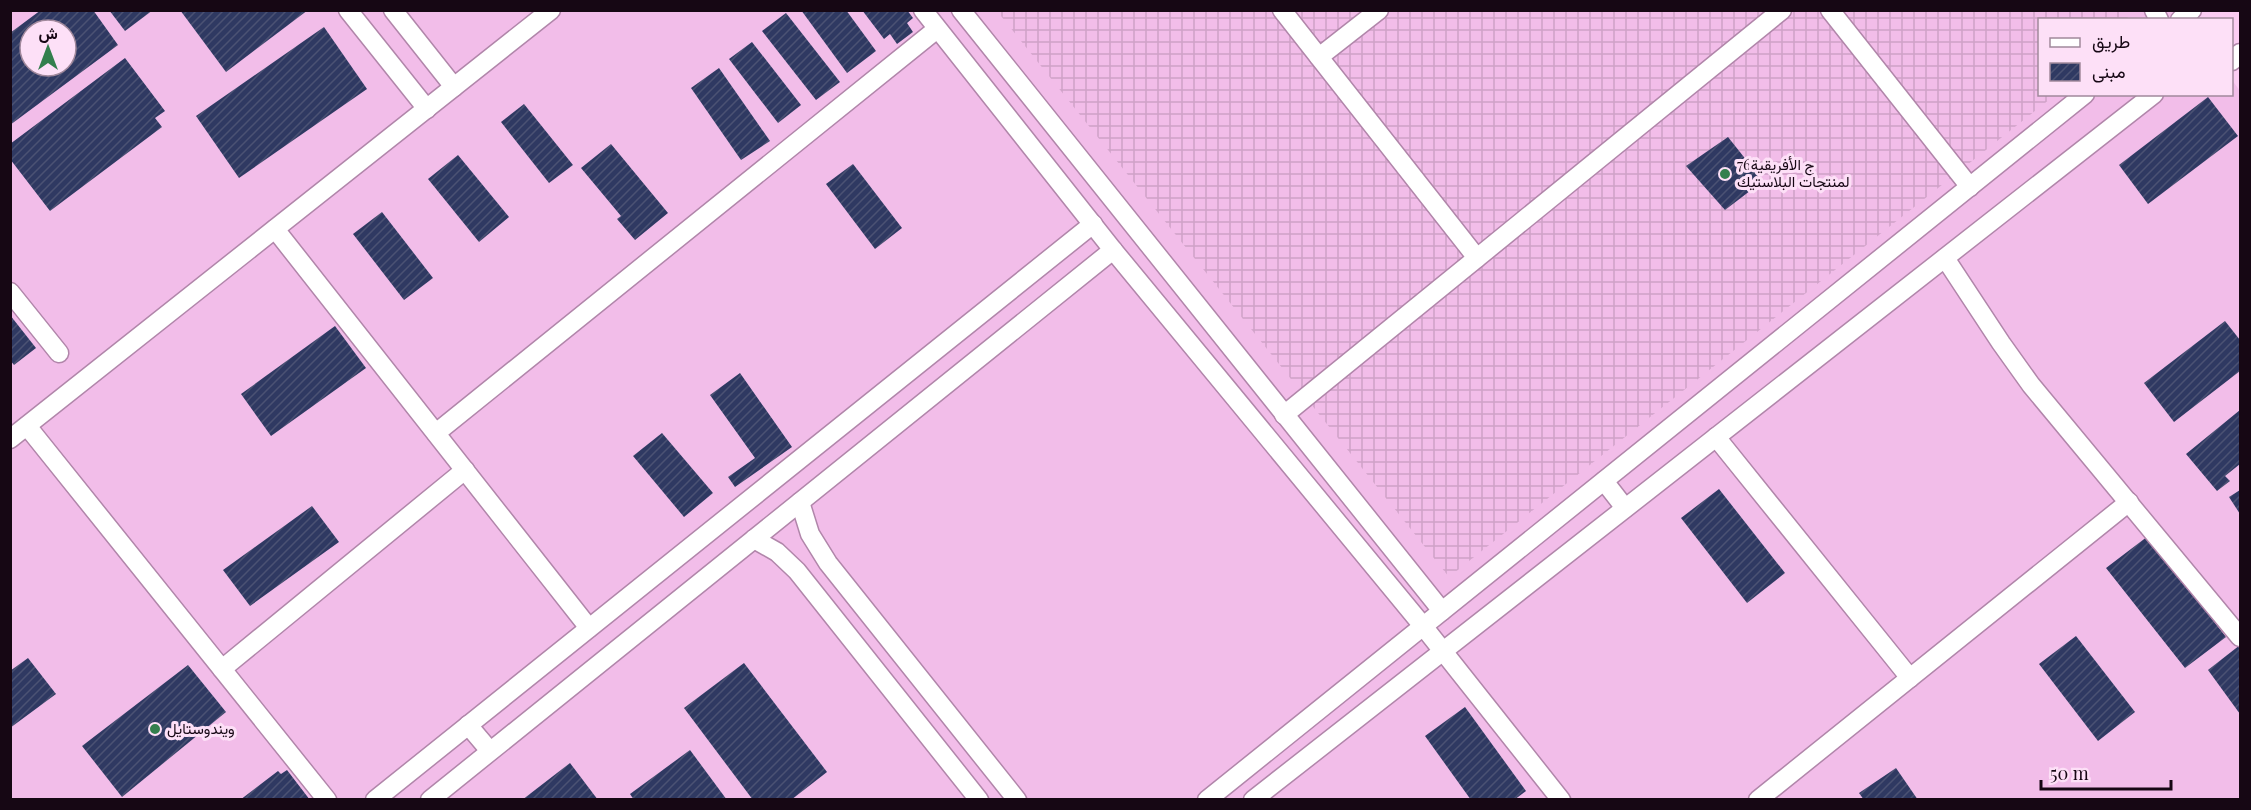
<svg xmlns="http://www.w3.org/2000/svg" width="2251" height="810" font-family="'Playfair Display',Vazirmatn,serif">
<defs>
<pattern id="industrial-grid" width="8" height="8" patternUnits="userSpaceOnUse" patternTransform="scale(1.5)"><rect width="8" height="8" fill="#f2bde9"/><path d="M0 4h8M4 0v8" fill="none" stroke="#cfa1c7"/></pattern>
<pattern id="building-hatch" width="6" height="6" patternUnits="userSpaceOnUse" patternTransform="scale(1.5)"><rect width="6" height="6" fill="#2f3962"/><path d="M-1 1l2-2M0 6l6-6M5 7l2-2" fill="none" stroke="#4b5273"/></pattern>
</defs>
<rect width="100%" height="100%" fill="#fbccf2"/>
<path fill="#f2bde9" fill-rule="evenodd" d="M10 11H2176L2183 19 2040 20V94H2232V80L2240 91V799H11ZM30 30H66V66H30Z"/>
<path fill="url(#industrial-grid)" d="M2122 10 2129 19 2040 20V94L2055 95 1449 577 997 11Z"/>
<g fill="url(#building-hatch)" fill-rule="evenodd">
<path d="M41 10H93L118 45 10 125V33ZM30 30H66V66H30Z"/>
<path d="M109 10H153L125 31Z"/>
<path d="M180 10H308L226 72Z"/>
<path d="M801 10H846L876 51 847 73Z"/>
<path d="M862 10H907L913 18 907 23 913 32 897 44 890 34 884 39Z"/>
<path d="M786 13 840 82 816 100 762 31Z"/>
<path d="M324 27 367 89 239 178 196 116Z"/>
<path d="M752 42 801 105 778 123 729 59Z"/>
<path d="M125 58 165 111 155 118 162 127 50 211 10 159V144Z"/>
<path d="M719 68 770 141 741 160 691 88Z"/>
<path d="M2208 97 2238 136 2148 204 2119 165Z"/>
<path d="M524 104 573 165 549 183 501 122Z"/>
<path d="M1728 137 1763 181 1725 210 1686 166Z"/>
<path d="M611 144 668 213 635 240 617 219 621 216 581 168Z"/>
<path d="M458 155 509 217 479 242 428 179Z"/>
<path d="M853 164 902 228 875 249 826 184Z"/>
<path d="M382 212 433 278 404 300 353 234Z"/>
<path d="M10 315 36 348 14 365 10 360Z"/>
<path d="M2225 321 2240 340V371L2174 422 2144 383Z"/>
<path d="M335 326 366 368 271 436 241 394Z"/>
<path d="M740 373 792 447 735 487 728 477 755 458 710 395Z"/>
<path d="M2240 410V464L2225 476 2230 481 2217 491 2186 454Z"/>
<path d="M662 433 713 493 684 517 633 456Z"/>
<path d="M1719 489 1785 573 1747 603 1681 518Z"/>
<path d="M2240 490V514L2229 497Z"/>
<path d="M312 506 339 542 250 606 223 570Z"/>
<path d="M2152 533 2188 588 2226 637 2185 668 2106 568Z"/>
<path d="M2076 636 2135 712 2098 741 2039 664Z"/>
<path d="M2240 645V714L2208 670Z"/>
<path d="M28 658 56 694 10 728V671Z"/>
<path d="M744 663 827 772 791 800H753L684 708Z"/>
<path d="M188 665 226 712 122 797 82 746Z"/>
<path d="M1465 707 1526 791 1514 800H1471L1425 736Z"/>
<path d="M690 750 727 800H634L630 794Z"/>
<path d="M570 763 598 800H522Z"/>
<path d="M1896 768 1918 800H1864L1859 793Z"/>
<path d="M287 770 310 800H240L278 771 281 774Z"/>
</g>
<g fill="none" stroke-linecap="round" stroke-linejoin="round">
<g stroke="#b186aa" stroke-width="21">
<g id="minor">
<path d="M348 10 427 109"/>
<path d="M393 10 454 87"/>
<path d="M923 10 1113 250 1423 626 1561 800"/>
<path d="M961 10 1442 611"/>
<path d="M1282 10 1477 258"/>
<path d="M1830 10 1970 187"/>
<path d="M2154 10 2159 20"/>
<path d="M2180 20 2192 10"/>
<path d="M1319 57 1379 10"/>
<path d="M2232 61 2240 53"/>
<path d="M275 229 589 628"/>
<path d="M1945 258 2001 343 2031 385 2240 637"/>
<path d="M10 292 59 353"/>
<path d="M1284 415 1782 10"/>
<path d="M27 426 327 800"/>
<path d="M436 433 937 29"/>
<path d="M1716 437 1910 678"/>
<path d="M10 439 551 10"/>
<path d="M1604 481 1625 508"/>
<path d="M800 502 810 534 828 563 1017 800"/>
<path d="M754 539 777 552 797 571 979 800"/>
<path d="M222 669 465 470"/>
<path d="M468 725 490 751"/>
<path d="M375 800 1093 224"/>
<path d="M430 800 1113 250"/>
<path d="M1207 800 2085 94"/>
<path d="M1253 800 2154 94"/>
<path d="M1758 800 2129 502"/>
</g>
</g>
<use href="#minor" stroke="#fff" stroke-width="18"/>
</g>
<g fill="#337f4d" stroke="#fde0f7" stroke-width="2">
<circle cx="1725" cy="174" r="6"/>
<circle cx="155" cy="729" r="6"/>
</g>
<g text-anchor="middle" stroke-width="6" stroke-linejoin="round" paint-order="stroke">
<g font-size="15" fill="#160714" stroke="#fde0f7" text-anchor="start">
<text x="1737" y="170">76ج الأفريقية<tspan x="1737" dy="17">لمنتجات البلاستيك</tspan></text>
<text x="167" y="734">ويندوستايل</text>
</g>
</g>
<rect width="2251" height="810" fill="none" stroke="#160714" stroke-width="24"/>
<rect x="2038" y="18" width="195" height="78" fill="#fde0f7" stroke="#a1899c" stroke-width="1.5"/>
<rect x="2050" y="38" width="30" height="9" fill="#ffffff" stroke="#a1899c" stroke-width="1.5"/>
<text x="2092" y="48" font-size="18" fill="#160714">طريق</text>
<rect x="2050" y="63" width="30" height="18" fill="url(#building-hatch)" stroke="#a1899c" stroke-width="1.5"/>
<text x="2092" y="78" font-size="18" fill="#160714">مبنى</text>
<g transform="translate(48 48)"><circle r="28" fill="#fde0f7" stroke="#a1899c" stroke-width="1.5"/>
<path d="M0-4.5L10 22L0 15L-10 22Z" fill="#337f4d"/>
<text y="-9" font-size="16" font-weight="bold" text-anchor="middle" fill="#160714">ش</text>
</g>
<path d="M2041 780v9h130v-9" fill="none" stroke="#160714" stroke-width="3"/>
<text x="2050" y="780" font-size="18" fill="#160714" stroke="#fde0f7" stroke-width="4.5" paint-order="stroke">50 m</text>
</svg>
